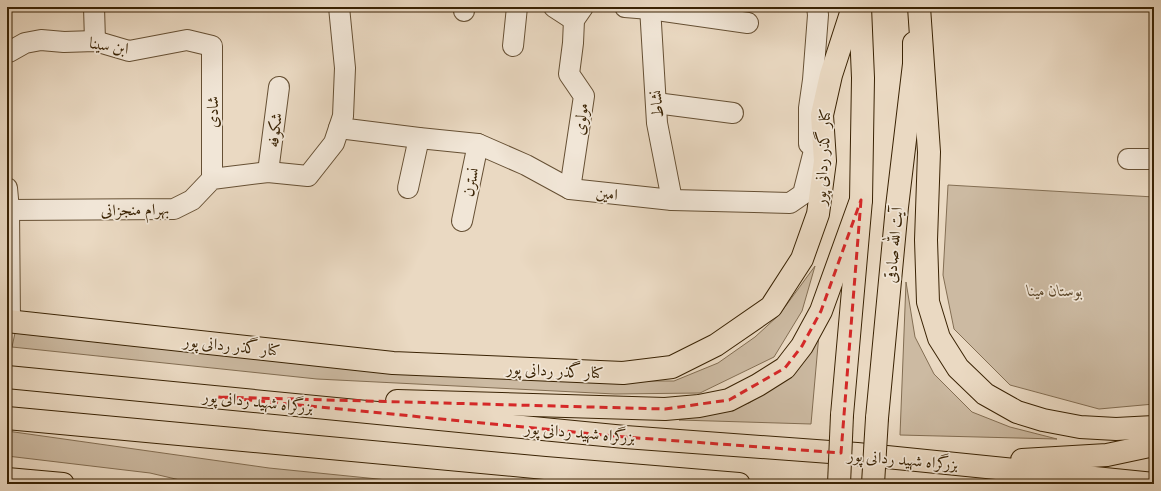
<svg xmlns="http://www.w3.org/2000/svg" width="1161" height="491" font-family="'Gentium Book Plus',Amiri,serif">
<rect width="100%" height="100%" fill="#ead9c2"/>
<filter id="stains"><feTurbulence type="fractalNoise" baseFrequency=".005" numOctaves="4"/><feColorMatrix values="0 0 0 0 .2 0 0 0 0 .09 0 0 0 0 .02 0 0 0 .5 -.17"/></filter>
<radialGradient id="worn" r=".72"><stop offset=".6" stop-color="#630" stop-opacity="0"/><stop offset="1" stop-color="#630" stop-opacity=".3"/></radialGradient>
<g fill="#ccbaa2" stroke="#836e53">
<path d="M948 185 1154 197V404L1099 409 1010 385 954 329 943 275Z"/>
<path d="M815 266 802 311 774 357 700 393 615 394 317 379 12 347 15 333 248 358 575 381H674L718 363 755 337 779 315Z"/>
<path d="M906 282 915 337 934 374 972 412 1010 427 1057 439 900 435Z"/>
<path d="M819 334 811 424 679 420 709 414 749 403 788 378Z"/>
<path d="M7 431 269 468 427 484H197L150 473 7 456Z"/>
</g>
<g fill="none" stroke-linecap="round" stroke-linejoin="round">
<g stroke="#665034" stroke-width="22">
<g id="minor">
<path d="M94 7 95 41"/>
<path d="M554 7 574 20"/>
<path d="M625 7 650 9 748 23"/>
<path d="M650 7 657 123 672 200"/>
<path d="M464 11V7"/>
<path d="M513 46 517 7"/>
<path d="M7 52H9L25 43 41 40 64 42 95 41 129 51 187 40 212 46V179"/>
<path d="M656 103 733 113"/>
<path d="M339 128 419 138 478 144 526 165 570 189 672 200 790 203 803 194 820 127"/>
<path d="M809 144V108L813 80 818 15 817 7"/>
<path d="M1128 159H1154"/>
<path d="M268 172 279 87"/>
<path d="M7 188 9 210 10 321"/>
<path d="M408 188 419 138"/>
<path d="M570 189 584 96 569 74 573 43 574 20 583 7"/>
<path d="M9 210 174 209 192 200 212 179 268 172 308 176 334 143 343 116 345 68 339 7"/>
<path d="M462 221 478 144"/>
</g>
</g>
<g stroke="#3a2304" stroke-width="24">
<g id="major">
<path d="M7 321 393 363 623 373 672 367 716 345 771 307 802 259 818 214 825 161 822 115 831 75 853 7"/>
<path d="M842 415 861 200 863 78 860 7"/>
<path d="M877 418 897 207 914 64V43"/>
<path d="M7 479 63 484"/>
</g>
</g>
<g stroke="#3a2304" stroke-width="24">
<g id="highway">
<path d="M919 7 929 152 926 240 928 302 939 338 958 368 985 394 1017 412 1043 420 1080 427 1116 429 1154 427"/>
<path d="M7 377 625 437 857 454 1154 484"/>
<path d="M397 401 665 409 699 406 729 400 758 385 785 368 802 346 821 311 861 200"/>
<path d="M7 418 545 468 739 484"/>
<path d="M1022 460 1107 455 1154 445"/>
</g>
</g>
<use href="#minor" stroke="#f1e6d7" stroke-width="20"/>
<use href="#major" stroke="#ead9c2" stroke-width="22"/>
<use href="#highway" stroke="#ead9c2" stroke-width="22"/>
<g stroke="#3a2304" stroke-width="24" stroke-linecap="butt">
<g id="major-bridge">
<path d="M839 484 842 415"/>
<path d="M873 484 877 418"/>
</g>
</g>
<use href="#major-bridge" stroke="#ead9c2" stroke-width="22"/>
</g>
<path fill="none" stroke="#d62828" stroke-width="3" stroke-dasharray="8 5" stroke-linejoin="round" d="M861 200 841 453 625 437 218 397 665 409 729 400 785 368 802 346 821 311Z"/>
<g text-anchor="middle" stroke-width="3.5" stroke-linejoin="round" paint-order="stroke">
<g font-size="16" fill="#3a2304" stroke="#f1e6d7">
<text transform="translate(109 45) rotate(9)" y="6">ابن سینا</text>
<text transform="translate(656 104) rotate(-94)" y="6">نشاط</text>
<text transform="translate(212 112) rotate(-90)" y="6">شادی</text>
<text transform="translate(580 119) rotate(-82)" y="6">مولوی</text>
<text transform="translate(274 130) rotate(-83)" y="6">شکوفه</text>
<text transform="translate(822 157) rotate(-87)" y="6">کنار گذر ردانی پور</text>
<text transform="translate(470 182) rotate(-78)" y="6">نسترن</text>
<text transform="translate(607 193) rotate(6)" y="6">امین</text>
<text transform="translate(135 209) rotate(-1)" y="6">بهرام منجزانی</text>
<text transform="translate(893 245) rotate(-85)" y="6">آیت الله صادقی</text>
<text transform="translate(232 345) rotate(6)" y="6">کنار گذر ردانی پور</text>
<text transform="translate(555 370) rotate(3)" y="6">کنار گذر ردانی پور</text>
<text transform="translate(258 401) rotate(6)" y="6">بزرگراه شهید ردانی پور</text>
<text transform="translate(580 432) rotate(5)" y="6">بزرگراه شهید ردانی پور</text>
<text transform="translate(903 459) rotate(5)" y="6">بزرگراه شهید ردانی پور</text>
</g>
<g font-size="16" font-style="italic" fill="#5e492c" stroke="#f1e6d7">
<text x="1055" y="296">بوستان مینا</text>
</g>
</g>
<rect width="1161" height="491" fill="none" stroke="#ead9c2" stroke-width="24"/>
<rect x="8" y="8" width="1145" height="475" fill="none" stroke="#3a2304" stroke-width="2"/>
<rect x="12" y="12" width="1137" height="467" fill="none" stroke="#3a2304"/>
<rect width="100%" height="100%" filter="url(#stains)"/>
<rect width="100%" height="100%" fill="url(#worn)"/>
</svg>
